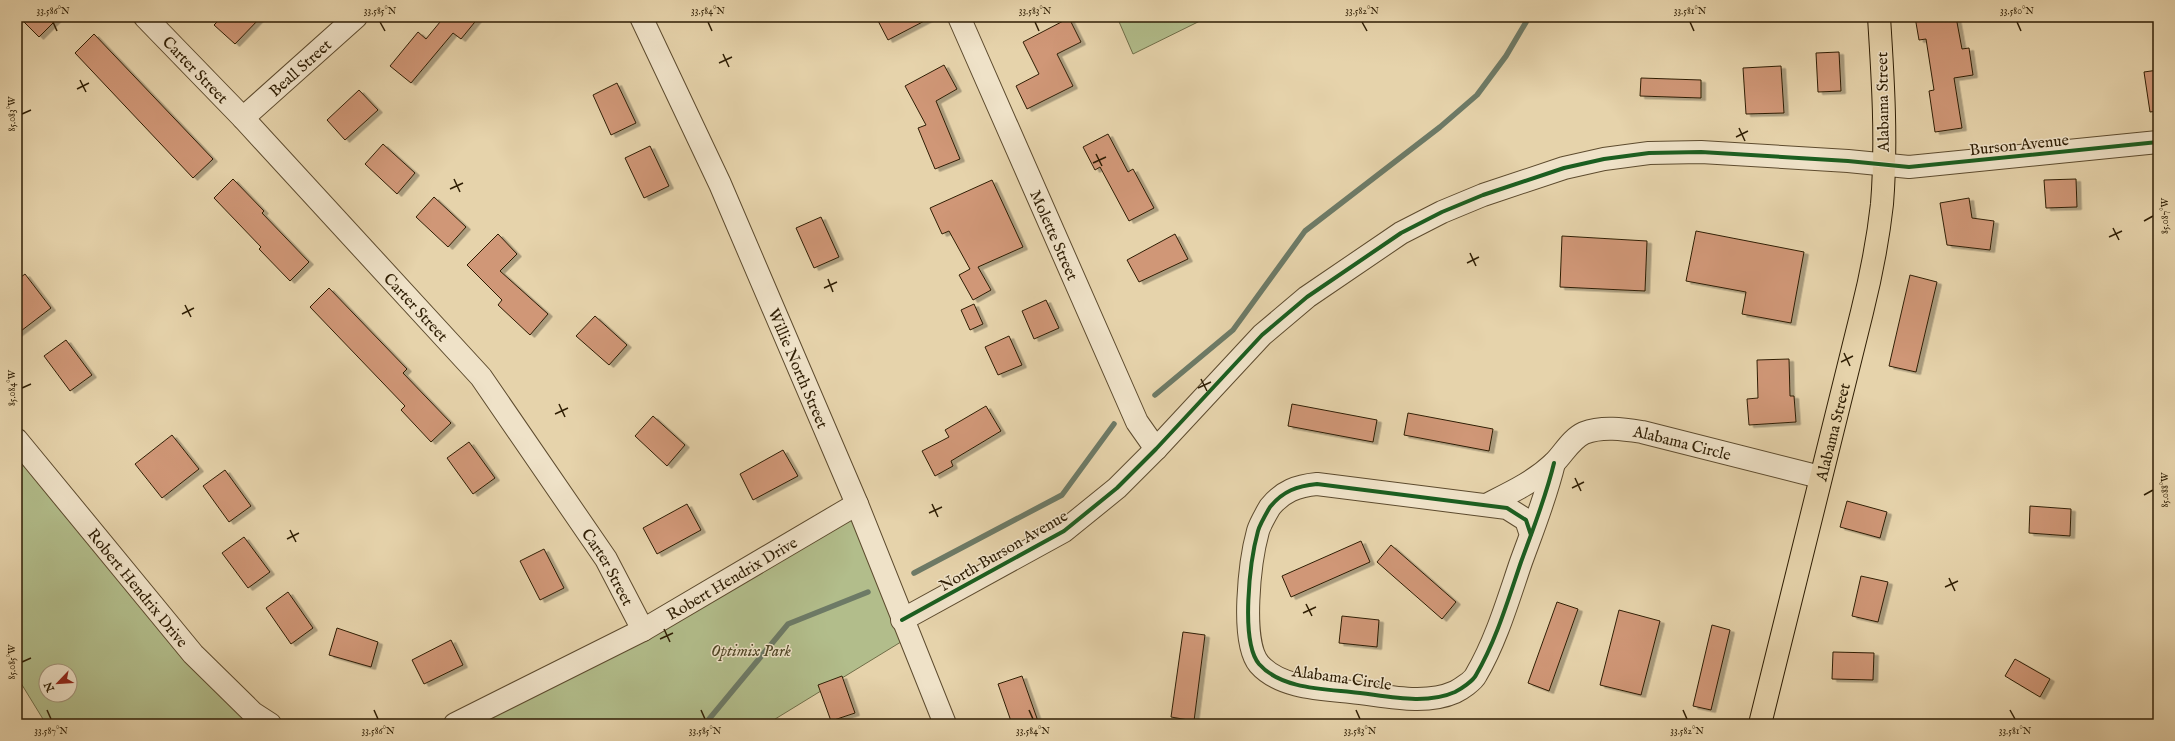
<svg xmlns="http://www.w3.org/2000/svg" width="2175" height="741" font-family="'IM FELL English',serif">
<defs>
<filter id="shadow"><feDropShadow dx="4.5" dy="2.5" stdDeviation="0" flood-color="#0004"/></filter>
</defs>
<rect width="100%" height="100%" fill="#e6d3ab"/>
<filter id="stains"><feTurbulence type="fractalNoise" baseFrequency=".005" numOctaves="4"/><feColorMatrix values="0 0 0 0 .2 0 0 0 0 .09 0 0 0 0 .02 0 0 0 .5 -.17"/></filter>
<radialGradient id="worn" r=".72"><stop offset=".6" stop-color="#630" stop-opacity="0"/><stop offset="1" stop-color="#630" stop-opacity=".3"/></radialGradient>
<g fill="#b2bd8b" stroke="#706e48" fill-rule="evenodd">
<path d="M1117 17H1208L1133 54Z"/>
<path d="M17 440 193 654 270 724H46L19 680 17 681ZM46 671H70V695H46Z"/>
<path d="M857 504 909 637 767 724H455Z"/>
</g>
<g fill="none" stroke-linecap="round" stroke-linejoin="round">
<g stroke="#6d7a66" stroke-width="5.5">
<path d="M1155 395 1233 330 1305 231 1440 127 1477 95 1506 56 1529 17"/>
<path d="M914 573 1062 495 1114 424"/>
<path d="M705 724 788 624 868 592"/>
</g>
</g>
<g fill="#d09777" stroke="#2f1e04" filter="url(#shadow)">
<path d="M19 17H59L39 37Z"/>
<path d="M222 17H261L235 44 214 25Z"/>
<path d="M434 17H479L461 39 453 33 411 83 390 66 418 32 426 39 440 22Z"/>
<path d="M876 17H932L888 40Z"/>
<path d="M1915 17H1956L1962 49 1969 48 1973 75 1954 78 1962 128 1935 132 1929 91 1934 90 1926 39 1919 40Z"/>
<path d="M1069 18 1081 42 1057 54 1073 86 1027 109 1016 86 1039 74 1023 42Z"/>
<path d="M94 34 213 159 193 178 75 53Z"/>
<path d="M1839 52 1841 91 1818 92 1816 53Z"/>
<path d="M944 65 957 89 936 101 960 159 935 169 918 128 926 125 905 86Z"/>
<path d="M1781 66 1784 113 1746 114 1743 68Z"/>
<path d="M2158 70V111L2150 112 2144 72Z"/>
<path d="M1641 78 1701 80V98L1640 96Z"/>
<path d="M617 83 636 123 611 135 593 95Z"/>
<path d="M359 90 378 110 345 140 327 120Z"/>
<path d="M1108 134 1128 172 1133 169 1154 208 1129 221 1100 167 1095 170 1083 147Z"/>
<path d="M383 144 415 173 397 194 365 164Z"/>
<path d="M650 146 669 186 644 198 625 158Z"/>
<path d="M233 179 264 211 262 213 309 262 290 281 259 249 261 247 214 198Z"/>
<path d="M2076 179 2077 207 2046 208 2044 180Z"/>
<path d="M992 180 1023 247 978 267 991 290 973 300 959 275 970 269 949 231 942 234 930 208Z"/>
<path d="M434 197 466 227 448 247 416 217Z"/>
<path d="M1969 198 1972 218 1994 221 1990 250 1947 245 1940 203Z"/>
<path d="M821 217 839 257 814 268 796 228Z"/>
<path d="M1696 231 1804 252 1791 323 1742 314 1746 292 1686 281Z"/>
<path d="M498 234 517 254 500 271 548 314 530 335 498 305 502 300 467 265Z"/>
<path d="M1175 234 1188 259 1139 282 1127 260Z"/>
<path d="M1562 236 1647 241 1645 291 1560 287Z"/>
<path d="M25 274 51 308 17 334V280Z"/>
<path d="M1910 275 1937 282 1916 372 1889 366Z"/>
<path d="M329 288 407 369 403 373 451 423 431 442 401 410 405 406 310 307Z"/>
<path d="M1046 300 1059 328 1034 339 1022 311Z"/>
<path d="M974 304 983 324 970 330 961 310Z"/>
<path d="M595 316 627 345 609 365 576 336Z"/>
<path d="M1009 336 1022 365 998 375 985 347Z"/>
<path d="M66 340 92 375 70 391 44 356Z"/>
<path d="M1789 359 1790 396H1794L1796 422 1749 425 1747 399 1758 398 1757 360Z"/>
<path d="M1292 404 1377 420 1373 442 1288 426Z"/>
<path d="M986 406 1001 431 951 461 953 466 935 476 922 451 949 437 945 430Z"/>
<path d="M1408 413 1493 429 1489 451 1404 435Z"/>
<path d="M653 416 685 445 667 466 635 436Z"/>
<path d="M172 435 199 469 162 498 135 464Z"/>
<path d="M469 442 495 478 473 494 447 458Z"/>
<path d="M783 450 798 476 753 500 740 474Z"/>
<path d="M225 470 251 506 229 522 203 486Z"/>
<path d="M1847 501 1887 512 1880 538 1840 527Z"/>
<path d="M687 504 701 530 657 554 643 528Z"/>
<path d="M2030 506 2071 509 2070 536 2029 533Z"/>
<path d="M244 537 270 572 248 588 222 553Z"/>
<path d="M1361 541 1370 562 1291 597 1282 576Z"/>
<path d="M1391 545 1456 602 1442 619 1377 562Z"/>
<path d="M544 549 564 588 540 600 520 561Z"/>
<path d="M1861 576 1888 582 1878 622 1852 616Z"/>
<path d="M288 592 313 628 291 644 266 608Z"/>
<path d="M1557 602 1578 609 1549 691 1528 683Z"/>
<path d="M1619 610 1660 621 1641 695 1600 685Z"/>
<path d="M1342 616 1379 620 1377 647 1339 643Z"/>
<path d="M1712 625 1730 630 1711 710 1693 706Z"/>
<path d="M337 628 378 642 371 667 329 655Z"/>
<path d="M1183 632 1205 635 1194 721 1171 717Z"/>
<path d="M451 640 463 665 424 684 412 660Z"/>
<path d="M1833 652 1874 653 1873 680 1832 679Z"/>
<path d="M2015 659 2050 679 2040 697 2005 676Z"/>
<path d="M842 676 855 713 831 721 818 685Z"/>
<path d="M1022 676 1039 724H1012L998 684Z"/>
</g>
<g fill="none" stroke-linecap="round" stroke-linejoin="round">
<g stroke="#5d4b2e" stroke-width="24">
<g id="minor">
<path id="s1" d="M145 17 243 118 481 377 606 559 643 630"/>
<path id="s2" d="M641 17 720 184 857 504 945 724"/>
<path id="s3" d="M959 17 1137 422 1156 449"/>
<path id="s4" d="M243 118 356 17"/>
<path id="s5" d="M17 440 193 654 253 713 270 724"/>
<path id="s6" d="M1486 505C1510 493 1534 482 1554 463 1564 453 1571 439 1584 433 1602 426 1623 429 1642 432L1820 477"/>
<path d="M1531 535 1526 520 1507 508 1317 484C1297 486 1283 491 1270 507 1266 514 1260 524 1258 531 1250 560 1240 641 1259 664 1280 688 1321 689 1351 692 1383 695 1424 706 1455 692 1461 689 1473 681 1476 675 1496 641 1508 600 1521 562 1533 529 1546 497 1554 463"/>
<path d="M902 620 1064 531 1117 488 1156 449 1262 335 1307 297 1401 233 1442 212 1483 195 1564 168 1604 159 1649 153 1701 152 1848 161 1909 167 2158 142"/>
<path id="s7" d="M455 724 643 630 857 504"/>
</g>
</g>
<g stroke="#2f1e04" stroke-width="24">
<g id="major">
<path id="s8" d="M1760 724 1862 312C1871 276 1878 240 1882 204 1887 142 1883 79 1879 17"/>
</g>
</g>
<use href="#minor" stroke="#efe2c8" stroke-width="22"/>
<use href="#major" stroke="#e6d3ab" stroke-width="22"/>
<g stroke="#efe2c8" stroke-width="6">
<g id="cycleway">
<path d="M1531 535 1526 520 1507 508 1317 484C1297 486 1283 491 1270 507 1266 514 1260 524 1258 531 1250 560 1240 641 1259 664 1280 688 1321 689 1351 692 1383 695 1424 706 1455 692 1461 689 1473 681 1476 675 1496 641 1508 600 1521 562 1533 529 1546 497 1554 463"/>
<path d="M902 620 1064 531 1117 488 1156 449 1262 335 1307 297 1401 233 1442 212 1483 195 1564 168 1604 159 1649 153 1701 152 1848 161 1909 167 2158 142"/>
</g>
</g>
<use href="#cycleway" stroke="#1b5e20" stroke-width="4"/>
</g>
<path fill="none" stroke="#2f1e04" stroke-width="1.5" d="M53 22 57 31M380 22 385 31M708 22 712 31M1035 22 1039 31M1362 22 1367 31M1690 22 1694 31M2017 22 2021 31M723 54 729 67M719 63 732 57M80 80 86 92M77 89 89 83M22 114 31 110M1739 128 1745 141M1736 137 1748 131M1096 154 1102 166M1093 163 1106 157M454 179 460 192M450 189 463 183M2144 221 2153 216M2113 228 2119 240M2109 237 2122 231M1470 253 1476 266M1467 263 1479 257M828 279 833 292M824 288 837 282M185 305 191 317M182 314 194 308M1844 353 1850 366M1841 362 1853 356M1201 379 1207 391M22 388 31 384M1198 388 1211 382M559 404 565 417M555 414 568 408M1575 478 1581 491M1572 488 1584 482M2144 495 2153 490M932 504 938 517M929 513 942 507M290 530 296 542M287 539 299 533M1949 578 1955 591M1945 587 1958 581M1306 604 1312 616M1303 613 1316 607M664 629 670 642M660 639 673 633M22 662 31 658M47 710 51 719M374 710 378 719M701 710 705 719M1029 710 1033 719M1356 710 1360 719M1683 710 1687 719M2010 710 2015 719"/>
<g text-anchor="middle" stroke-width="3" stroke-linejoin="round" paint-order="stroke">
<g font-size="16" fill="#2f1e04" stroke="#efe2c8">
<text dy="6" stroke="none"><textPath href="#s4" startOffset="76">Beall Street</textPath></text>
<text dy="6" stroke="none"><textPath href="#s1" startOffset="73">Carter Street</textPath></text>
<text transform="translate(1882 102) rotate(-91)" y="6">Alabama Street</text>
<text transform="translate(2019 144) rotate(-6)" y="6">Burson Avenue</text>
<text dy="6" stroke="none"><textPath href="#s3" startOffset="238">Molette Street</textPath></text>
<text dy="6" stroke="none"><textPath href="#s1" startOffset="397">Carter Street</textPath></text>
<text dy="6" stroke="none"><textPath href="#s2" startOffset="385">Willie North Street</textPath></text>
<text dy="6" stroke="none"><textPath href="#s8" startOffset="301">Alabama Street</textPath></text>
<text dy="6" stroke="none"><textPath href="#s6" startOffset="223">Alabama Circle</textPath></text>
<text transform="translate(1003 550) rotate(-30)" y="6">North Burson Avenue</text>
<text dy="6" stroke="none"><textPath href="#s1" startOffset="721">Carter Street</textPath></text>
<text dy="6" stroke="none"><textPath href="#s7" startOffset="313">Robert Hendrix Drive</textPath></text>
<text dy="6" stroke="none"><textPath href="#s5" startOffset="191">Robert Hendrix Drive</textPath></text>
<text transform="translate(1342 677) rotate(8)" y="6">Alabama Circle</text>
</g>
<g font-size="16" font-style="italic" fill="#504626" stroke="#efe2c8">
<text x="751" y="656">Optimix Park</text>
</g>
</g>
<rect width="2175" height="741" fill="none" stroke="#e6d3ab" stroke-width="44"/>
<g transform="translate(58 683) rotate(245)"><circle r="19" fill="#efe2c8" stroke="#a2947a"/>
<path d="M0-3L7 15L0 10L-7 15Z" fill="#8f2418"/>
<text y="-6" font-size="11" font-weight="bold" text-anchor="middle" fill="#2f1e04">N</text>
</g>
<rect x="22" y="22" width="2131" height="697" fill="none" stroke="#2f1e04" stroke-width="1.5"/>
<g font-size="10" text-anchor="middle" fill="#2f1e04">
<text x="53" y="14">33.586°N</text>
<text x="380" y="14">33.585°N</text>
<text x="708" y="14">33.584°N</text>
<text x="1035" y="14">33.583°N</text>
<text x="1362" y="14">33.582°N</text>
<text x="1690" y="14">33.581°N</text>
<text x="2017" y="14">33.580°N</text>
<text transform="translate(11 114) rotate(-90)" y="4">85.083°W</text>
<text transform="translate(2164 216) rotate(-90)" y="4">85.087°W</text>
<text transform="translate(11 388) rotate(-90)" y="4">85.084°W</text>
<text transform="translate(2164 490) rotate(-90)" y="4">85.088°W</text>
<text transform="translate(11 662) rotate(-90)" y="4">85.085°W</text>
<text x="51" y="734">33.587°N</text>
<text x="378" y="734">33.586°N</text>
<text x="705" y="734">33.585°N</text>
<text x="1033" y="734">33.584°N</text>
<text x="1360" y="734">33.583°N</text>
<text x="1687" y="734">33.582°N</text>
<text x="2015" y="734">33.581°N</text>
</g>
<rect width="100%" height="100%" filter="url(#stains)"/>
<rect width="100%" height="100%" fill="url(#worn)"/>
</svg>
